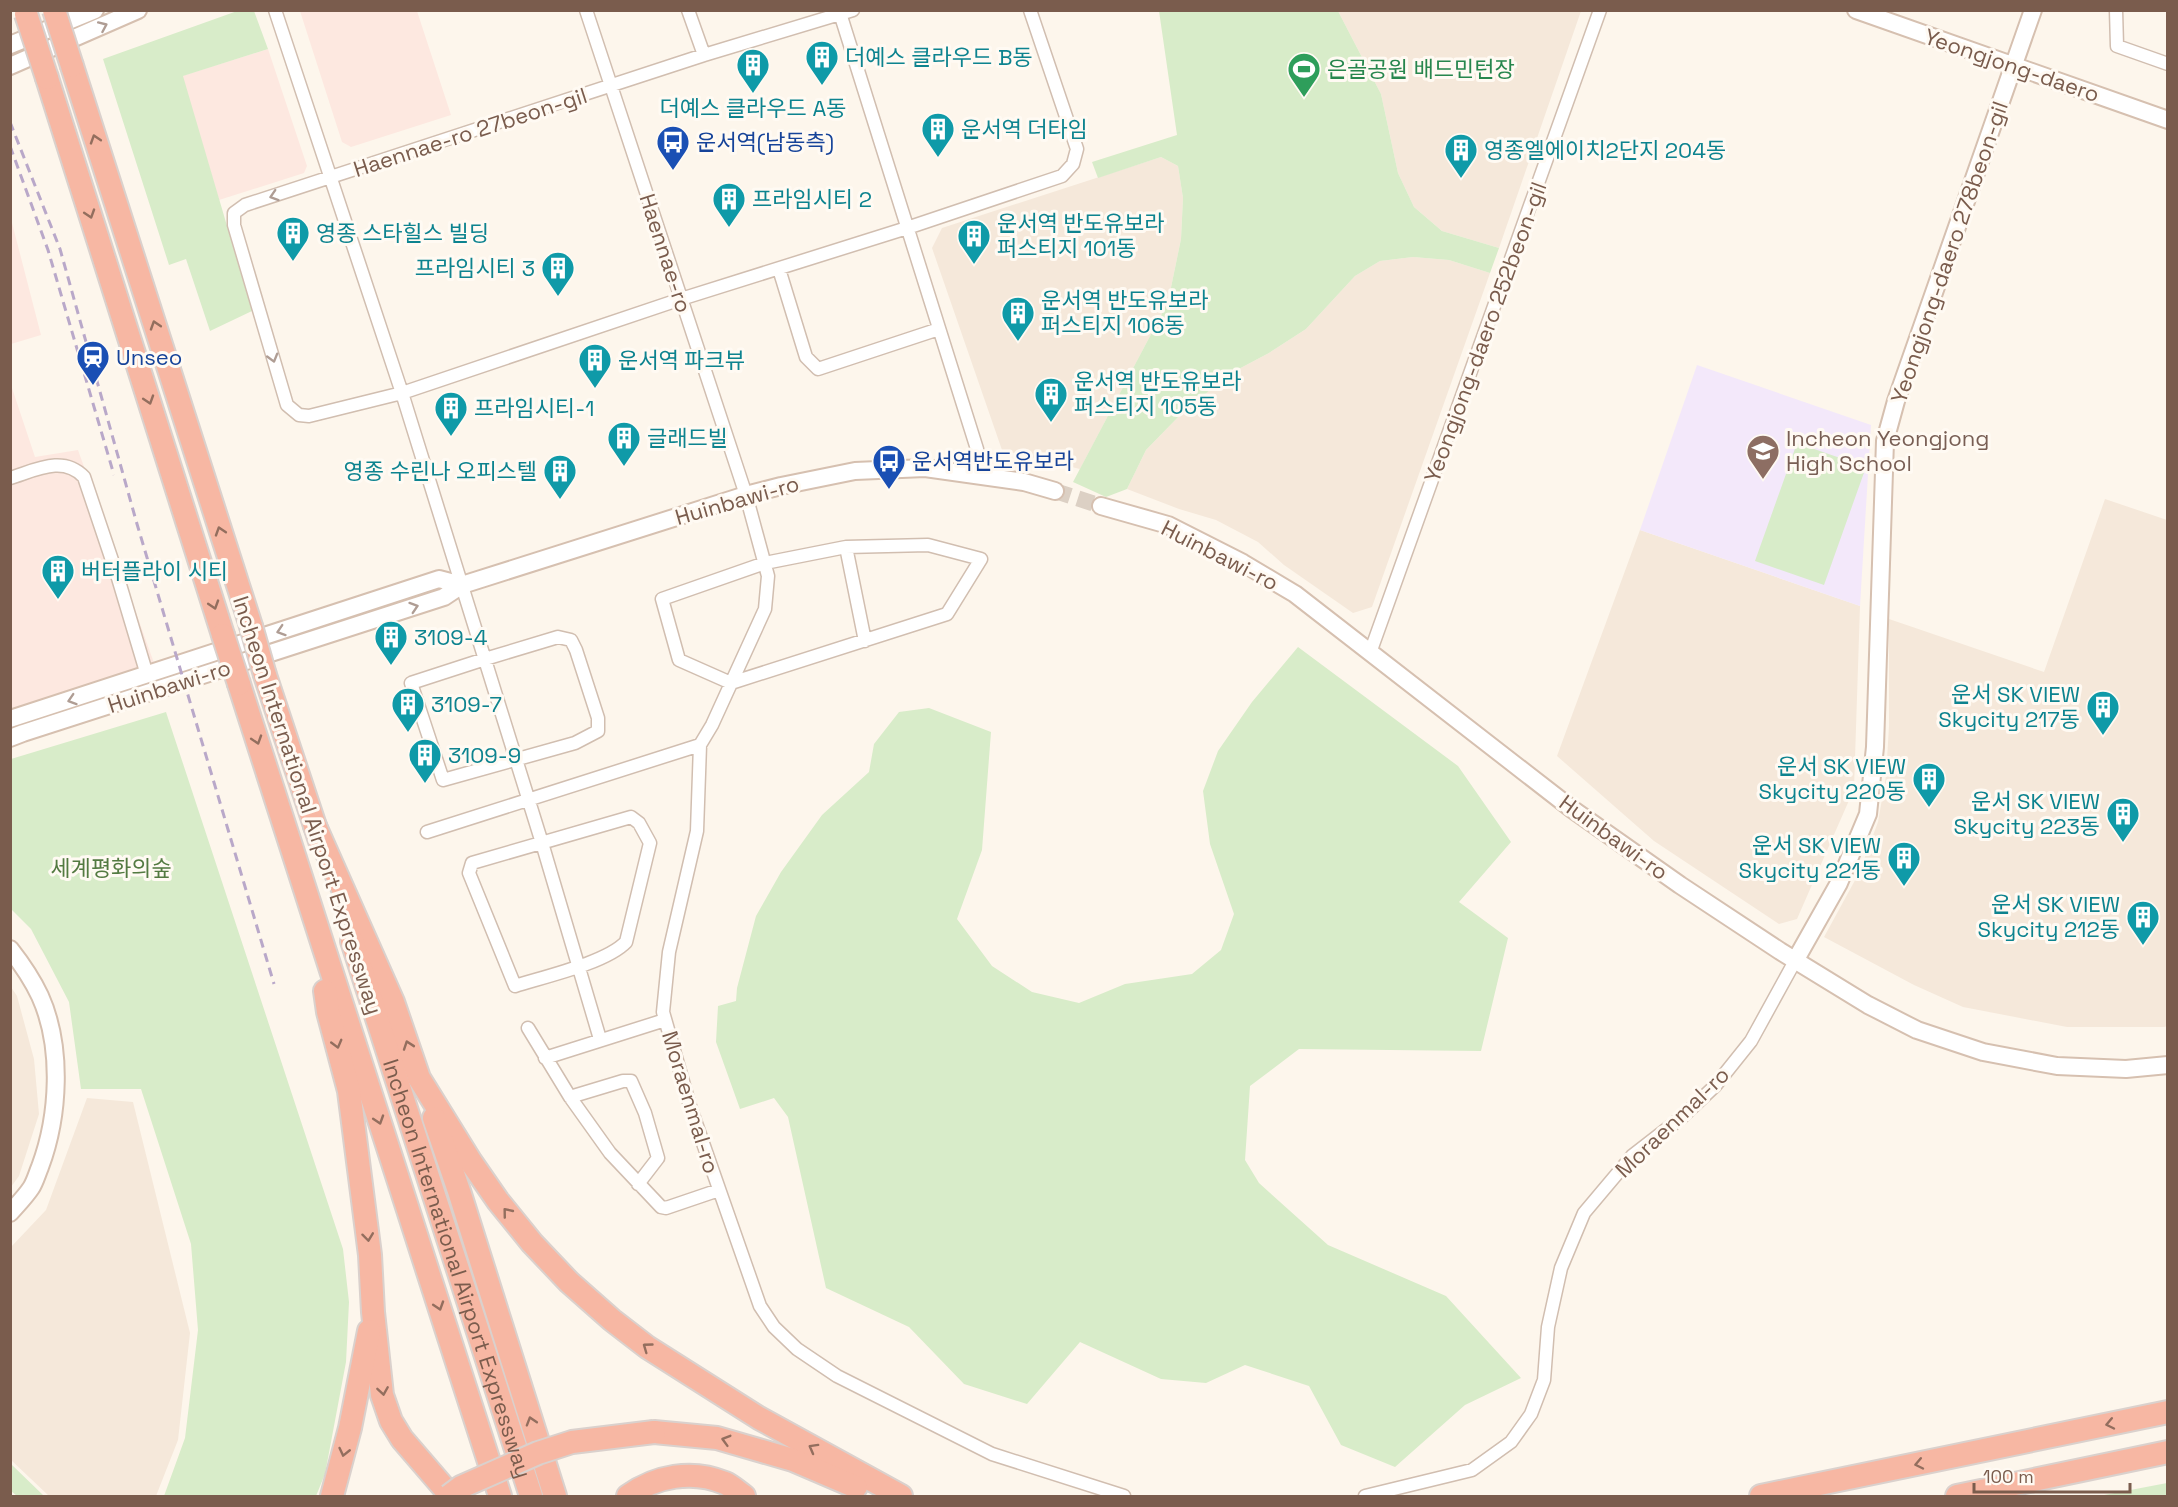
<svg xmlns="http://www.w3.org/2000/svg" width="2178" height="1507" font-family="'Space Grotesk','Noto Sans KR',sans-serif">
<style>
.residential{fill:#f5e8da}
.commercial{fill:#fde8e0}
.education{fill:#f3e8fa}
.green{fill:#d8ecc9}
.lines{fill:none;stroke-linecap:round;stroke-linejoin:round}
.secondary-tunnel{stroke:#dcd0c4;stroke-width:16;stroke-dasharray:16 8;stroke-linecap:butt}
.street-casing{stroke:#d1beb0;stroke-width:15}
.secondary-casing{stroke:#d6c0b0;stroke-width:20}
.highway-casing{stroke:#dad1cd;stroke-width:26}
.street{stroke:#fff;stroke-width:12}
.secondary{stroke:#fff;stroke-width:16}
.highway{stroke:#f7b7a3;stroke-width:22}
.rail{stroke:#b9a8c9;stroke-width:3;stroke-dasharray:9 6;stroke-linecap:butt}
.highway-bridge-casing{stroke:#dad1cd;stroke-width:26;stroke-linecap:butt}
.highway-bridge{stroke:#f7b7a3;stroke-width:22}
.oneway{stroke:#af9d94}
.oneway2{stroke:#936e5e}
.labels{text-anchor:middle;stroke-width:6;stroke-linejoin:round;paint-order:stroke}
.culture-label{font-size:22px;fill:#0d838f;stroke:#fffaf3;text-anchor:start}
.street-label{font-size:22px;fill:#7a5c4d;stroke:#fffaf3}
.leisure-label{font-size:22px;fill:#27864d;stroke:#fffaf3;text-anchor:start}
.transit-label{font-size:22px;fill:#164399;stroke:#fffaf3;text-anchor:start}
.education-label{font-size:22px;fill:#785e54;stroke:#fffaf3;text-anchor:start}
.park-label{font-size:22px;fill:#537a41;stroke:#fffaf3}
</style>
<rect width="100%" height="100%" fill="#fdf6ec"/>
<!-- residential -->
<path class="residential" d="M 1338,11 L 1581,11 L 1499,248 L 1442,231 L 1414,207 L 1398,173 L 1381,94 Z
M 1161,157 L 1178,166 L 1183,198 L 1181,239 L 1168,302 L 1080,469 L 1002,450 L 932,248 L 942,228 Z
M 1413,257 L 1449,260 L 1490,273 L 1372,607 L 1353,613 L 1284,565 L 1258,542 L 1216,520 L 1179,509 L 1127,489 L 1146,450 L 1185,410 L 1233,372 L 1269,353 L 1306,329 L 1355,276 L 1380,261 Z
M 2105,499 L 2167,520 L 2168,1026 L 2164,1027 L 2067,1027 L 1963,1007 L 1914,985 L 1824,937 L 1859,873 L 1878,822 L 1886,776 L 1889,726 L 1889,619 L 2044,672 Z
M 1640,530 L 1860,606 L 1854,789 L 1797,919 L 1779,924 L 1654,841 L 1557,756 Z
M 11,987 L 17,996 L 34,1059 L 39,1114 L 19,1176 L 11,1187 Z
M 87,1098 L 133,1102 L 190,1333 L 178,1440 L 156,1496 L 49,1496 L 11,1460 L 11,1247 L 46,1210 Z"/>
<!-- commercial -->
<path class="commercial" d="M 300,11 L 417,11 L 451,115 L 351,147 L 342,142 Z
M 268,49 L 307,166 L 304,173 L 219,200 L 182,76 Z
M 11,219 L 41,335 L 11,344 L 10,344 Z
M 10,382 L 35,457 L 78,450 L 159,677 L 10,724 Z"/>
<!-- education -->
<path class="education" d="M 1697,365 L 1871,425 L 1860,606 L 1640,530 Z"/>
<!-- green -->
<path class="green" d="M 240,10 L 254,11 L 268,49 L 183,76 L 252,311 L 210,331 L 186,259 L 169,265 L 103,59 Z
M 1159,11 L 1338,11 L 1381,94 L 1398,173 L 1414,207 L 1442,231 L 1499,248 L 1490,273 L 1449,260 L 1413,257 L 1380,261 L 1355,276 L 1306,329 L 1269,353 L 1233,372 L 1185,410 L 1146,450 L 1127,489 L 1106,497 L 1073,482 L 1168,302 L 1181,239 L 1183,198 L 1178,166 L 1161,157 L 1098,178 L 1092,162 L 1177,135 Z
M 1797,443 L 1866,467 L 1824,585 L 1755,561 Z
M 1298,647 L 1458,766 L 1511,842 L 1459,902 L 1508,938 L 1481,1051 L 1299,1049 L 1250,1086 L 1245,1160 L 1259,1183 L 1328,1245 L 1446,1296 L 1521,1378 L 1465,1405 L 1395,1467 L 1341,1445 L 1309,1386 L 1245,1365 L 1206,1383 L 1161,1379 L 1080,1342 L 1027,1404 L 964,1384 L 909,1327 L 826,1288 L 788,1117 L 774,1098 L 740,1109 L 716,1042 L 718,1006 L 736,1001 L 737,988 L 756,916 L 781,872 L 822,815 L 869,772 L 874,744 L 899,712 L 929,708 L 991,732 L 982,850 L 957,919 L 992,966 L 1032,992 L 1079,1003 L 1125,984 L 1192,974 L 1221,950 L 1234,914 L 1210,844 L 1203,791 L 1218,751 L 1252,702 Z
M 166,712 L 343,1249 L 349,1302 L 346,1362 L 325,1474 L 316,1496 L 164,1496 L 185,1438 L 198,1330 L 191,1244 L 141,1089 L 81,1089 L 69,1002 L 31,929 L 11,909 L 11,759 Z
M 10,1464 L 11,1464 L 44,1496 L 17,1496 L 11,1491 Z
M 2167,1483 L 2167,1496 L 2099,1496 Z"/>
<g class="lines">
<!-- secondary-tunnel -->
<path class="secondary-tunnel" d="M 1055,491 L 1101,506"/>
<defs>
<path id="street" d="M 275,10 L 402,393 L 542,843 L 600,1039
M 586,10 L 746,495 L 768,576 L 765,609 L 712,725 L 700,745 L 697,831 L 669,952 L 663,1012 L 690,1106 L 760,1306 L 774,1327 L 797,1349 L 837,1376 L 992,1454 L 1124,1496
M 688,10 L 704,55
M 839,10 L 977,449 L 970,474
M 853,10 L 704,55 L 245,205 L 234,213 L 234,225 L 287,405 L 299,415 L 309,416 L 402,393 L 681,299 L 907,228 L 1062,176 L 1073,164 L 1077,149 L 1030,10
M 2116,10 L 2117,46 L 2168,64
M 779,269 L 806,357 L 818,369 L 939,329
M 10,478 C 36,470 63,455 84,477 L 118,578 L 147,675
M 928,545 L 981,559 L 947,614 L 731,683 L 679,660 L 662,599 L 765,563 L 846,547 Z
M 846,547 L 865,641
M 558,637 L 571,640 L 576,650 L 598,718 L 598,731 L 575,743 L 443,780 L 411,683 L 485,659 Z
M 1370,653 L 1600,10
M 631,817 L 639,823 L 650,843 L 626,942 C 606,963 543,977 515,986 L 469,873 L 472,863 Z
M 427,832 L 700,745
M 528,1028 L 570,1097 L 610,1153 L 661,1207 L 666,1208 L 719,1190
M 545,1058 L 665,1020
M 570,1097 L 623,1081 L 631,1081 L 645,1113 L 658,1158 L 638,1184
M 1365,1496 L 1472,1470 L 1511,1442 L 1531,1414 L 1544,1380 L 1548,1327 L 1561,1268 L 1584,1213 L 1632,1156 L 1681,1118 L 1715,1086 L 1751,1041 L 1795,961"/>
<path id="secondary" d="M 1856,10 L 2168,120
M 10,45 L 95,10
M 10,66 L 138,10
M 1101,506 L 1168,525 L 1243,563 L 1295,594 L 1572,809 L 1680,885 L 1780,951 L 1868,1005 L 1917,1030 L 1983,1052 L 2057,1066 L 2126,1069 L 2168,1065
M 10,719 L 439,579 L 462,585
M 10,738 L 23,733 L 444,597 L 462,585 L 746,495 L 781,486 L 855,471 L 925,468 L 1024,482 L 1055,491
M 10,949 C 21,963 32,979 40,996 C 63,1047 59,1116 40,1167 C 37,1174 35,1182 31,1188 C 25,1197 17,1205 10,1213
M 1795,961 L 1839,883 L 1868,814 L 1875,747 L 1885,441 L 1896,401 L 2033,10"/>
<g id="highway">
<path d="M 72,66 L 251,626"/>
<path d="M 47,78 L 223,635"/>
<path d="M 265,675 L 320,841"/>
<path d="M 239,684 L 500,1496"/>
<path d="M 315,826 L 393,1002 L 419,1078 L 471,1162 L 498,1201 L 532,1243 L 569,1282 L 612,1320 L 647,1347 L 759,1418 L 901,1496"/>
<path id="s1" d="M 352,941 L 531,1496"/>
<path d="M 325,991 L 328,1012 L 349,1091 L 370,1255 L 373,1312 L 382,1395 L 391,1421 L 402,1439 L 451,1496"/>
<path d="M 434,1118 L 459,1191 L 555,1496"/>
<path d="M 654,1432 L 717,1438 L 793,1460 L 856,1487"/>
<path d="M 332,1496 L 350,1428 L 369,1331"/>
<path d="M 628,1496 C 656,1476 692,1469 725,1483 C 732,1486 738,1492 744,1496"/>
<path d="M 1761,1496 L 2168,1412"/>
<path d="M 1957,1496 L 2168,1452"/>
</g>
</defs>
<!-- street casing -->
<use href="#street" class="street-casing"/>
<!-- secondary casing -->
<use href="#secondary" class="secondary-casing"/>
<!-- highway casing -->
<use href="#highway" class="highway-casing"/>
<!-- street -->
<use href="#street" class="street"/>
<!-- secondary -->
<use href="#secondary" class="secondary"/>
<!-- highway -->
<use href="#highway" class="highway"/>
<!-- rail -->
<path class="rail" d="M 10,122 L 60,249 L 137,524 L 274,984
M 10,146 L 48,250 L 114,475"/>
<defs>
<path id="highway-bridge" d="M 54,10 L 72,66
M 26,14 L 47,78
M 251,626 L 265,675
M 223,635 L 239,684
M 449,1496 L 461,1487 L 538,1453 L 572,1442 L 654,1432"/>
</defs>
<!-- highway-bridge casing -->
<use href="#highway-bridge" class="highway-bridge-casing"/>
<!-- highway-bridge -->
<use href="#highway-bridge" class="highway-bridge"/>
</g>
<!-- one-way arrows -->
<defs><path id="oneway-chevron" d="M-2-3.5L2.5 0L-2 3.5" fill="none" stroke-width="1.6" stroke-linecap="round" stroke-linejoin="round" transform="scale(1.5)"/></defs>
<g class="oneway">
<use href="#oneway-chevron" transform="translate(103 26) rotate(-24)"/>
<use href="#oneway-chevron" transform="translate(274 196) rotate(162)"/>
<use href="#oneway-chevron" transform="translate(273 358) rotate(74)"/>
<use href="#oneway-chevron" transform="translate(414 607) rotate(-18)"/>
<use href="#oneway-chevron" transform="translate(281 631) rotate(162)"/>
<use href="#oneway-chevron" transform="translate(72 700) rotate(162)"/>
</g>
<g class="oneway2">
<use href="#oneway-chevron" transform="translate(95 139) rotate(-108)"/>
<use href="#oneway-chevron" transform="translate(90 214) rotate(72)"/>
<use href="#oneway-chevron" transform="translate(155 325) rotate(-108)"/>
<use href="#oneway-chevron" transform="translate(149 400) rotate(72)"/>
<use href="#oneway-chevron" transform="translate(220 531) rotate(-108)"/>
<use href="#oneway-chevron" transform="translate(214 605) rotate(72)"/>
<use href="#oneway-chevron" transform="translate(257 740) rotate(72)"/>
<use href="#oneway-chevron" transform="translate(337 1044) rotate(75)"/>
<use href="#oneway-chevron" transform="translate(408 1045) rotate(-109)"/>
<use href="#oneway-chevron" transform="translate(379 1120) rotate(72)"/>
<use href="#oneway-chevron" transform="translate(507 1212) rotate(-129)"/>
<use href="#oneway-chevron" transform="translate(368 1237) rotate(83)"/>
<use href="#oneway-chevron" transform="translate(439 1306) rotate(72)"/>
<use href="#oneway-chevron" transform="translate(647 1347) rotate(-144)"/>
<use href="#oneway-chevron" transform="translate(383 1391) rotate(81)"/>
<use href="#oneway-chevron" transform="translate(531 1421) rotate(-107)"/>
<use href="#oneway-chevron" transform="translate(2110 1424) rotate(168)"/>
<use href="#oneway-chevron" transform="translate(726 1440) rotate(-164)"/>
<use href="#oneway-chevron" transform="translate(813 1448) rotate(-151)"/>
<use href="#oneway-chevron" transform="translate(344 1452) rotate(103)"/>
<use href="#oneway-chevron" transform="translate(1919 1464) rotate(168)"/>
</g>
<!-- icons -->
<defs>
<symbol id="building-pin" viewBox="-11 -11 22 30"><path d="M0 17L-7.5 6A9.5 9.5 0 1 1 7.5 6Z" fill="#0f9aa8" stroke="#fffaf3"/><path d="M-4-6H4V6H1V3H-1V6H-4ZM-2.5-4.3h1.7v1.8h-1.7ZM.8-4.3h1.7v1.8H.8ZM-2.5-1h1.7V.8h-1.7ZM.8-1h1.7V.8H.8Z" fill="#fff"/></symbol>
<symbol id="stadium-pin" viewBox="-11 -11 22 30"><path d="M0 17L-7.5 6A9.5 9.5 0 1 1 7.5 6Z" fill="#2e9e5b" stroke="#fffaf3"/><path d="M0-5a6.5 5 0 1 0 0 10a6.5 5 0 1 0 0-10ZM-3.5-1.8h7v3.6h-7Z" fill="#fff"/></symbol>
<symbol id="bus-pin" viewBox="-11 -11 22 30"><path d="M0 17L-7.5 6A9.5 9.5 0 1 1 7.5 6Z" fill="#1a4fb4" stroke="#fffaf3"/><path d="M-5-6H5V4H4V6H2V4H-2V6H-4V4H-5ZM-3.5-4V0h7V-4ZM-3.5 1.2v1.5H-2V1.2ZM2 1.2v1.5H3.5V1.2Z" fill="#fff"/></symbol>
<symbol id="station-pin" viewBox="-11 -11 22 30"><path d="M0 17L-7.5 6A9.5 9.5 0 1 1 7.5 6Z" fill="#1a4fb4" stroke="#fffaf3"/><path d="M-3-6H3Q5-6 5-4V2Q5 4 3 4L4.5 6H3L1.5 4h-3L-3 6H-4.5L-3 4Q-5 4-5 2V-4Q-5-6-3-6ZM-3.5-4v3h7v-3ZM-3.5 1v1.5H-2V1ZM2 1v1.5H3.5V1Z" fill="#fff"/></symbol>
<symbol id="school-pin" viewBox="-11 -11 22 30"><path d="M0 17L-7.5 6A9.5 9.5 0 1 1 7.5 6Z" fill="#8d6e63" stroke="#fffaf3"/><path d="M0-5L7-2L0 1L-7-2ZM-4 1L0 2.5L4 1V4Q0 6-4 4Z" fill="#fff"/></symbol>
</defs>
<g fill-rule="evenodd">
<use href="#building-pin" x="803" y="38" width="38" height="52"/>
<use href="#building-pin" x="734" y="46" width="38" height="52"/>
<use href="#stadium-pin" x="1285" y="50" width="38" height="52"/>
<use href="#building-pin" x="919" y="110" width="38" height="52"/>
<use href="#bus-pin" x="654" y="123" width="38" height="52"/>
<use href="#building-pin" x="1442" y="131" width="38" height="52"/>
<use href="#building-pin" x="710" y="180" width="38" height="52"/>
<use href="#building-pin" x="274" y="214" width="38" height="52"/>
<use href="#building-pin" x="955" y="217" width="38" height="52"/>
<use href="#building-pin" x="539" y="249" width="38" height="52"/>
<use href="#building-pin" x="999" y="294" width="38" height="52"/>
<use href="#station-pin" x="74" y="338" width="38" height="52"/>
<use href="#building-pin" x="576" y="341" width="38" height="52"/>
<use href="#building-pin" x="1032" y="375" width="38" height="52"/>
<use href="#building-pin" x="432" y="389" width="38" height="52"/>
<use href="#building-pin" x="605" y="419" width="38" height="52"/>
<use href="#school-pin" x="1744" y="432" width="38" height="52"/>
<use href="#bus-pin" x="870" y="442" width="38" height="52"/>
<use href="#building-pin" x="541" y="452" width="38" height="52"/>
<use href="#building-pin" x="39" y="552" width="38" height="52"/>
<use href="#building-pin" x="372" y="618" width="38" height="52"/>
<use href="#building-pin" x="389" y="685" width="38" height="52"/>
<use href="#building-pin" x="2084" y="688" width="38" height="52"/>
<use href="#building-pin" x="406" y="736" width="38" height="52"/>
<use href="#building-pin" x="1910" y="760" width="38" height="52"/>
<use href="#building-pin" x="2104" y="795" width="38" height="52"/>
<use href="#building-pin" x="1885" y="839" width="38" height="52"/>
<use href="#building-pin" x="2124" y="898" width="38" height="52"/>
</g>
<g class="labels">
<!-- culture labels -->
<g class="culture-label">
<text x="845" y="65">더예스 클라우드 B동</text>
<text x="753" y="116" text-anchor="middle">더예스 클라우드 A동</text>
<text x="961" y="137">운서역 더타임</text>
<text x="1484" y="158">영종엘에이치2단지 204동</text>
<text x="752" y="207">프라임시티 2</text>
<text x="997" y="231">운서역 반도유보라<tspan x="997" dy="25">퍼스티지 101동</tspan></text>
<text x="316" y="241">영종 스타힐스 빌딩</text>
<text x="535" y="276" text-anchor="end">프라임시티 3</text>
<text x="1041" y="308">운서역 반도유보라<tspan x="1041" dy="25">퍼스티지 106동</tspan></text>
<text x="618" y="368">운서역 파크뷰</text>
<text x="1074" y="389">운서역 반도유보라<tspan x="1074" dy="25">퍼스티지 105동</tspan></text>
<text x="474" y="416">프라임시티-1</text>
<text x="647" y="446">글래드빌</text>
<text x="537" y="479" text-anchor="end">영종 수린나 오피스텔</text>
<text x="81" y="579">버터플라이 시티</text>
<text x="414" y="645">3109-4</text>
<text x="2080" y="702" text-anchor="end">운서 SK VIEW<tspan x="2080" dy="25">Skycity 217동</tspan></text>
<text x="431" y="712">3109-7</text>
<text x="448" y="763">3109-9</text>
<text x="1906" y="774" text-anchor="end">운서 SK VIEW<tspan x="1906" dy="25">Skycity 220동</tspan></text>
<text x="2100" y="809" text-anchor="end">운서 SK VIEW<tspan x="2100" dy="25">Skycity 223동</tspan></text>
<text x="1881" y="853" text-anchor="end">운서 SK VIEW<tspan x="1881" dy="25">Skycity 221동</tspan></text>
<text x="2120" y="912" text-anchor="end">운서 SK VIEW<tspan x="2120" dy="25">Skycity 212동</tspan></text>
</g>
<!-- street labels -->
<g class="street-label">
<text transform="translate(2012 65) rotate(19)" y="8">Yeongjong-daero</text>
<text transform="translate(470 132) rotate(-18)" y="8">Haennae-ro 27beon-gil</text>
<text transform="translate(1949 252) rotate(-71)" y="8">Yeongjong-daero 278beon-gil</text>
<text transform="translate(666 253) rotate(72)" y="8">Haennae-ro</text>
<text transform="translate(1485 332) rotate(-70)" y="8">Yeongjong-daero 252beon-gil</text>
<text transform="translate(737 500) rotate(-16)" y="8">Huinbawi-ro</text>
<text transform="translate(1220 555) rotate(27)" y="8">Huinbawi-ro</text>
<text transform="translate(169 686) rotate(-18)" y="8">Huinbawi-ro</text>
<text transform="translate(308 805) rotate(72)" y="8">Incheon International Airport Expressway</text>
<text transform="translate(1614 837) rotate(36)" y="8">Huinbawi-ro</text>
<text transform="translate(691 1102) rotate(73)" y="8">Moraenmal-ro</text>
<text transform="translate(1672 1122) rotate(-44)" y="8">Moraenmal-ro</text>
<text dy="8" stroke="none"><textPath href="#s1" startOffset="344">Incheon International Airport Expressway</textPath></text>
</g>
<!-- leisure labels -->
<g class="leisure-label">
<text x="1327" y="77">은골공원 배드민턴장</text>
</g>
<!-- transit labels -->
<g class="transit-label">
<text x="696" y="150">운서역(남동측)</text>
<text x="116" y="365">Unseo</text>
<text x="912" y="469">운서역반도유보라</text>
</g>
<!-- education labels -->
<g class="education-label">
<text x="1786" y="446">Incheon Yeongjong<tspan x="1786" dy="25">High School</tspan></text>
</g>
<!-- park labels -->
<g class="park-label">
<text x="111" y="876">세계평화의숲</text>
</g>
</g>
<!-- border -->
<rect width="2178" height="1507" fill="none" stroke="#7a5c4d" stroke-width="24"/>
<!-- scale -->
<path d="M1974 1483v9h156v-9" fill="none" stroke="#7a5c4d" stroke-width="3"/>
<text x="1983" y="1483" font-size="18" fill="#7a5c4d" stroke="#fffaf3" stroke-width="4.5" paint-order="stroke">100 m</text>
</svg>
